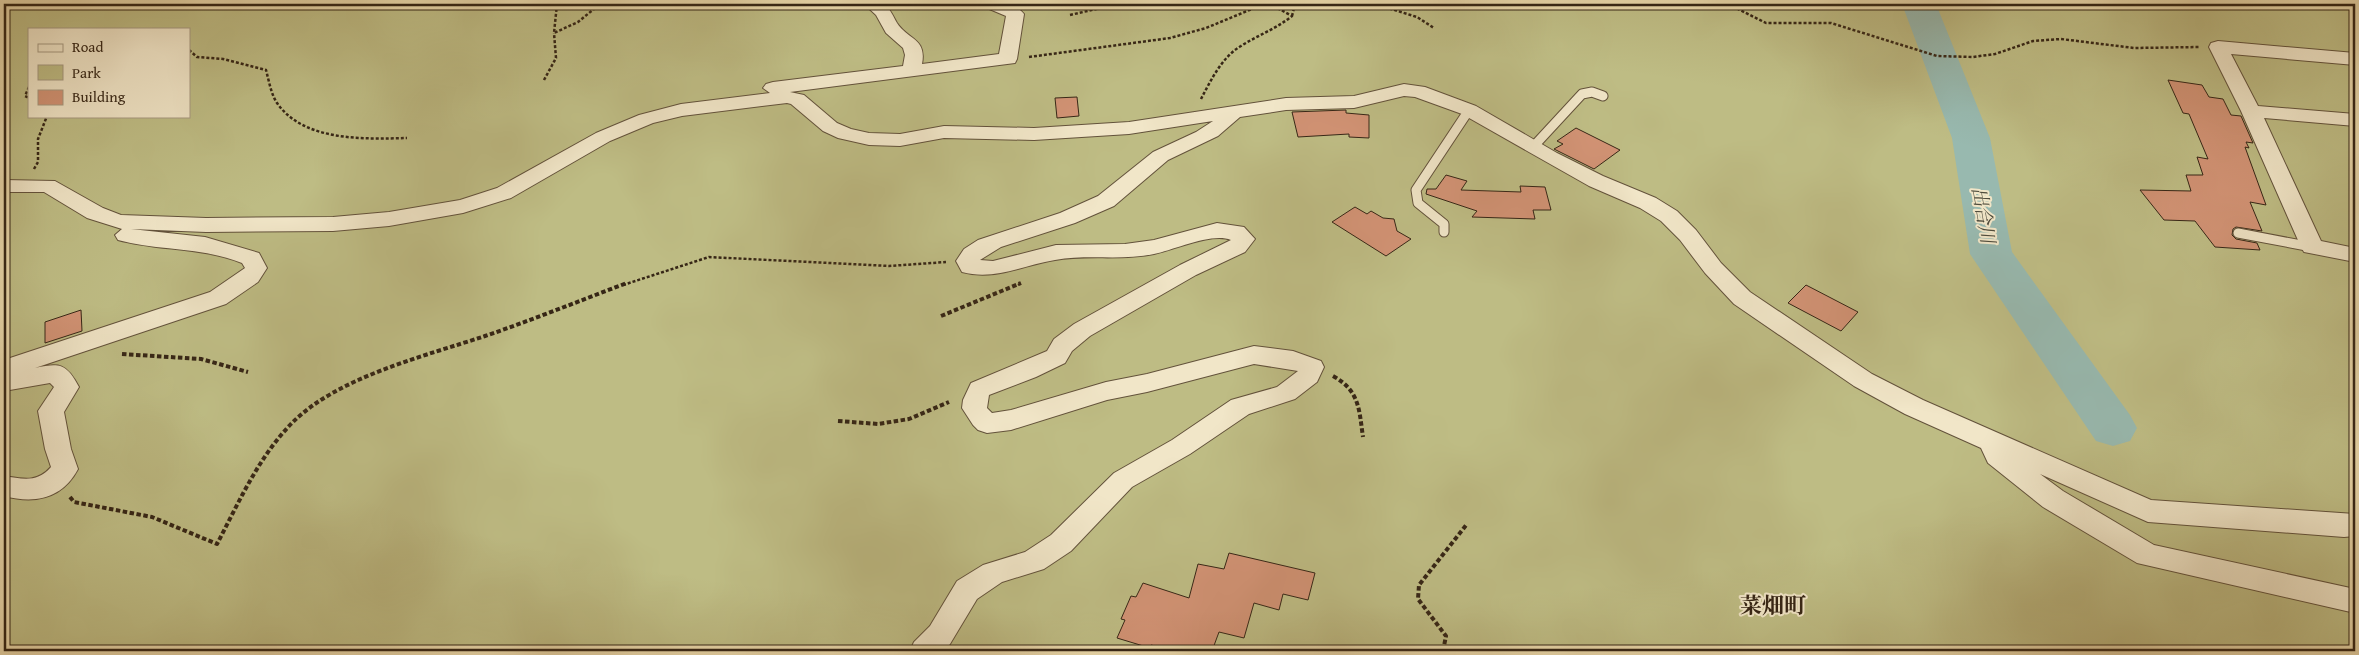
<svg xmlns="http://www.w3.org/2000/svg" width="2359" height="655" font-family="'Gentium Book Plus','Noto Serif JP',serif">
<style>
.green{fill:#bebc84;stroke:#7a714d;fill-rule:evenodd}
.lines{fill:none;stroke-linecap:round;stroke-linejoin:round}
.river{fill:#98b9af;fill-rule:evenodd}
.building{fill:#d29375;stroke:#362616}
.lane-casing{stroke:#63523b;stroke-width:11}
.street-casing{stroke:#63523b;stroke-width:2}
.path-far1{stroke:#362616;stroke-width:2.5;stroke-dasharray:3 2;stroke-linecap:butt}
.path{stroke:#362616;stroke-width:4;stroke-dasharray:4.5 2.5;stroke-linecap:butt}
.lane{stroke:#f1e6c8;stroke-width:9}
.street{fill:#f1e6c8;fill-rule:evenodd}
.labels{text-anchor:middle;stroke-width:4;stroke-linejoin:round;paint-order:stroke}
.water-label{font-size:19px;font-style:italic;fill:#4e4b3c;stroke:#f1e6c8}
.near-neighbourhood-label{font-size:22px;font-weight:bold;fill:#362616;stroke:#f1e6c8}
</style>
<rect width="100%" height="100%" fill="#e9d8ab"/>
<filter id="stains"><feTurbulence type="fractalNoise" baseFrequency=".004" numOctaves="4"/><feColorMatrix values="0 0 0 0 .2 0 0 0 0 .09 0 0 0 0 .02 0 0 0 .5 -.17"/></filter>
<radialGradient id="worn" r=".72"><stop offset=".6" stop-color="#630" stop-opacity="0"/><stop offset="1" stop-color="#630" stop-opacity=".3"/></radialGradient>
<!-- green -->
<path class="green" d="M 4,4 L 2355,4 L 2355,651 L 4,651 ZM 29,29 L 189,29 L 189,116 L 29,116 Z"/>
<g class="lines">
<!-- river -->
<path class="river" d="M 1902,4 L 1936,4 L 1990,138 L 2012,252 L 2130,415 L 2137,428 L 2130,441 L 2113,446 L 2096,441 L 1970,254 L 1952,138 Z"/>
</g>
<!-- building -->
<path class="building" d="M 2168,80 L 2202,85 L 2209,97 L 2223,99 L 2231,115 L 2241,116 L 2253,143 L 2246,142 L 2249,148 L 2245,147 L 2266,205 L 2250,202 L 2262,231 L 2236,227 L 2233,229 L 2232,235 L 2236,239 L 2257,243 L 2260,250 L 2215,247 L 2195,221 L 2164,220 L 2140,190 L 2191,191 L 2186,175 L 2203,175 L 2197,157 L 2208,159 L 2189,114 L 2183,113 Z
M 1077,97 L 1079,116 L 1057,118 L 1055,98 Z
M 1346,110 L 1346,113 L 1369,115 L 1369,138 L 1349,137 L 1349,134 L 1298,137 L 1292,112 Z
M 1576,128 L 1620,150 L 1594,169 L 1554,149 L 1563,144 L 1557,141 Z
M 1446,175 L 1467,181 L 1461,190 L 1521,192 L 1520,186 L 1545,187 L 1551,210 L 1533,210 L 1535,219 L 1472,217 L 1477,211 L 1426,194 L 1427,189 L 1436,189 Z
M 1355,207 L 1367,214 L 1371,211 L 1383,218 L 1394,219 L 1397,231 L 1411,239 L 1386,256 L 1332,222 Z
M 1806,285 L 1858,312 L 1841,331 L 1788,303 Z
M 81,310 L 82,331 L 45,343 L 45,322 Z
M 1229,553 L 1315,573 L 1308,600 L 1283,594 L 1279,610 L 1254,603 L 1244,638 L 1219,632 L 1212,651 L 1177,651 L 1151,645 L 1150,648 L 1117,638 L 1125,620 L 1121,619 L 1131,596 L 1136,597 L 1143,583 L 1189,598 L 1198,564 L 1224,569 Z"/>
<g class="lines">
<defs>
<path id="lane" d="M 1533,147 L 1582,94 L 1592,92 L 1603,96
M 1444,232 L 1444,224 L 1418,203 L 1416,190 L 1469,110
M 2238,233 L 2312,247"/>
<path id="street" d="M 864,4 L 884,4 C 891,10 893,16 897,23 C 908,40 927,38 922,64 L 999,54 L 1006,16 L 987,8 L 984,4 C 998,4 1015,2 1024,14 L 1017,59 L 1015,63 L 790,92 L 804,95 L 837,123 L 851,129 L 869,133 L 900,134 L 944,126 L 1034,128 L 1129,122 L 1286,98 L 1354,96 L 1404,84 L 1425,87 L 1476,106 L 1557,153 L 1603,176 L 1656,198 L 1677,211 L 1696,230 L 1721,263 L 1750,292 L 1872,374 L 1923,400 L 2151,500 L 2355,514 L 2355,536 L 2344,537 L 2148,522 L 2040,474 L 2063,491 L 2154,545 L 2355,589 L 2355,613 L 2137,563 L 2043,507 L 1988,463 L 1981,448 L 1905,414 L 1854,386 L 1734,304 L 1705,273 L 1680,240 L 1661,221 L 1640,208 L 1589,186 L 1462,114 L 1415,97 L 1404,96 L 1354,108 L 1286,110 L 1240,117 L 1218,136 L 1168,160 L 1114,206 L 1075,223 L 1001,247 L 980,260 L 993,261 L 1056,245 L 1125,244 L 1154,240 L 1217,223 L 1244,227 L 1255,239 L 1245,252 L 1196,275 L 1090,336 L 1072,351 L 1065,363 L 1036,377 L 989,395 L 987,408 L 992,413 L 1011,410 L 1106,382 L 1147,374 L 1254,346 L 1293,351 L 1321,361 L 1324,367 L 1317,382 L 1295,399 L 1249,414 L 1190,454 L 1132,487 L 1071,551 L 1044,569 L 1002,582 L 977,599 L 950,644 L 944,651 L 910,651 L 914,642 L 930,626 L 957,581 L 983,565 L 1025,552 L 1051,535 L 1114,473 L 1172,440 L 1231,400 L 1277,387 L 1298,371 L 1254,364 L 1147,392 L 1107,400 L 1011,430 L 987,433 L 978,430 L 973,425 L 962,408 L 963,400 L 971,383 L 1047,351 L 1054,339 L 1074,324 L 1180,265 L 1231,240 C 1212,232 1174,250 1154,254 C 1121,261 1088,254 1055,260 C 1023,265 995,281 962,272 L 956,261 L 964,249 L 978,240 L 1060,213 L 1098,196 L 1153,152 L 1196,132 L 1213,121 L 1129,134 L 1034,140 L 944,138 L 900,146 L 869,145 L 838,138 L 823,131 L 791,104 L 787,103 L 682,116 L 653,123 L 610,141 L 511,198 L 463,213 L 389,226 L 333,231 L 206,232 L 131,229 L 205,237 L 259,253 L 267,268 L 258,282 L 226,304 L 35,368 C 60,363 66,363 79,387 L 64,412 L 71,449 L 78,469 C 62,499 35,504 4,496 L 4,476 C 23,479 37,483 51,467 L 45,449 L 38,411 L 54,387 L 50,383 L 4,391 L 4,360 L 210,292 L 245,268 L 242,263 C 202,247 159,251 118,240 L 115,235 L 122,229 L 87,218 L 44,192 L 4,192 L 4,180 L 55,181 L 103,208 L 121,215 L 206,218 L 333,217 L 389,212 L 460,200 L 497,188 L 596,133 L 639,115 L 681,104 L 770,93 L 763,88 L 766,84 L 773,82 L 903,66 L 905,55 L 903,48 L 886,33 L 876,15 Z
M 2218,41 L 2355,53 L 2355,65 L 2231,54 L 2258,106 L 2355,114 L 2355,126 L 2264,118 L 2321,241 L 2355,248 L 2355,262 L 2304,252 L 2301,247 L 2241,111 L 2209,47 L 2211,43 Z"/>
</defs>
<!-- lane casing -->
<use href="#lane" class="lane-casing"/>
<!-- street casing -->
<use href="#street" class="street-casing"/>
<!-- path-far1 -->
<path class="path-far1" d="M 557,4 L 554,33 L 578,22 L 600,4
M 1375,4 L 1417,17 L 1434,28
M 1728,4 L 1766,23 L 1831,23 L 1937,56 L 1973,57 L 1995,54 L 2033,41 L 2061,39 L 2134,48 L 2200,47
M 1070,15 L 1118,4
M 1292,16 L 1295,4
M 189,50 L 197,57 L 223,59 L 266,70 C 269,81 271,94 277,103 C 304,142 365,139 407,138
M 1029,57 L 1170,38 L 1206,28 L 1264,4
M 544,80 L 556,58 L 554,33
M 29,87 L 25,96 L 29,98
M 1201,99 C 1211,80 1222,57 1241,46 C 1258,35 1276,29 1292,16 L 1270,4
M 34,169 L 38,162 L 38,139 L 47,116
M 623,285 L 709,257 L 889,266 L 946,262
M 1018,285 L 1022,283"/>
<!-- path -->
<path class="path" d="M 941,316 L 1021,283
M 122,354 L 201,359 L 248,372
M 1333,376 C 1360,391 1359,410 1363,437
M 838,421 L 878,424 L 909,419 L 949,402
M 70,497 L 74,502 L 152,517 L 217,544 C 239,502 259,456 293,422 C 338,377 425,356 485,336 C 532,320 579,301 627,283
M 1443,651 L 1446,636 L 1418,599 L 1419,585 L 1467,524"/>
<!-- lane -->
<use href="#lane" class="lane"/>
<!-- street -->
<use href="#street" class="street"/>
</g>
<g class="labels">
<!-- water labels -->
<g class="water-label">
<text transform="translate(1984 215) rotate(80)" y="7">出合川</text>
</g>
<!-- near-neighbourhood labels -->
<g class="near-neighbourhood-label">
<text x="1773" y="613">菜畑町</text>
</g>
</g>
<!-- margin -->
<rect width="2359" height="655" fill="none" stroke="#e9d8ab" stroke-width="20"/>
<rect x="5" y="5" width="2349" height="645" fill="none" stroke="#362616" stroke-width="2.5"/>
<rect x="10" y="10" width="2339" height="635" fill="none" stroke="#362616"/>
<!-- legend -->
<rect x="28" y="28" width="162" height="90" fill="#f1e6c8" stroke="#a69981"/>
<rect x="38" y="44" width="25" height="8" fill="#f1e6c8" stroke="#a69981"/>
<text x="72" y="52" font-size="15" fill="#362616">Road</text>
<rect x="38" y="65" width="25" height="15" fill="#bebc84" stroke="#a69981"/>
<text x="72" y="78" font-size="15" fill="#362616">Park</text>
<rect x="38" y="90" width="25" height="15" fill="#d29375" stroke="#a69981"/>
<text x="72" y="102" font-size="15" fill="#362616">Building</text>
<rect width="100%" height="100%" filter="url(#stains)"/>
<rect width="100%" height="100%" fill="url(#worn)"/>
</svg>
